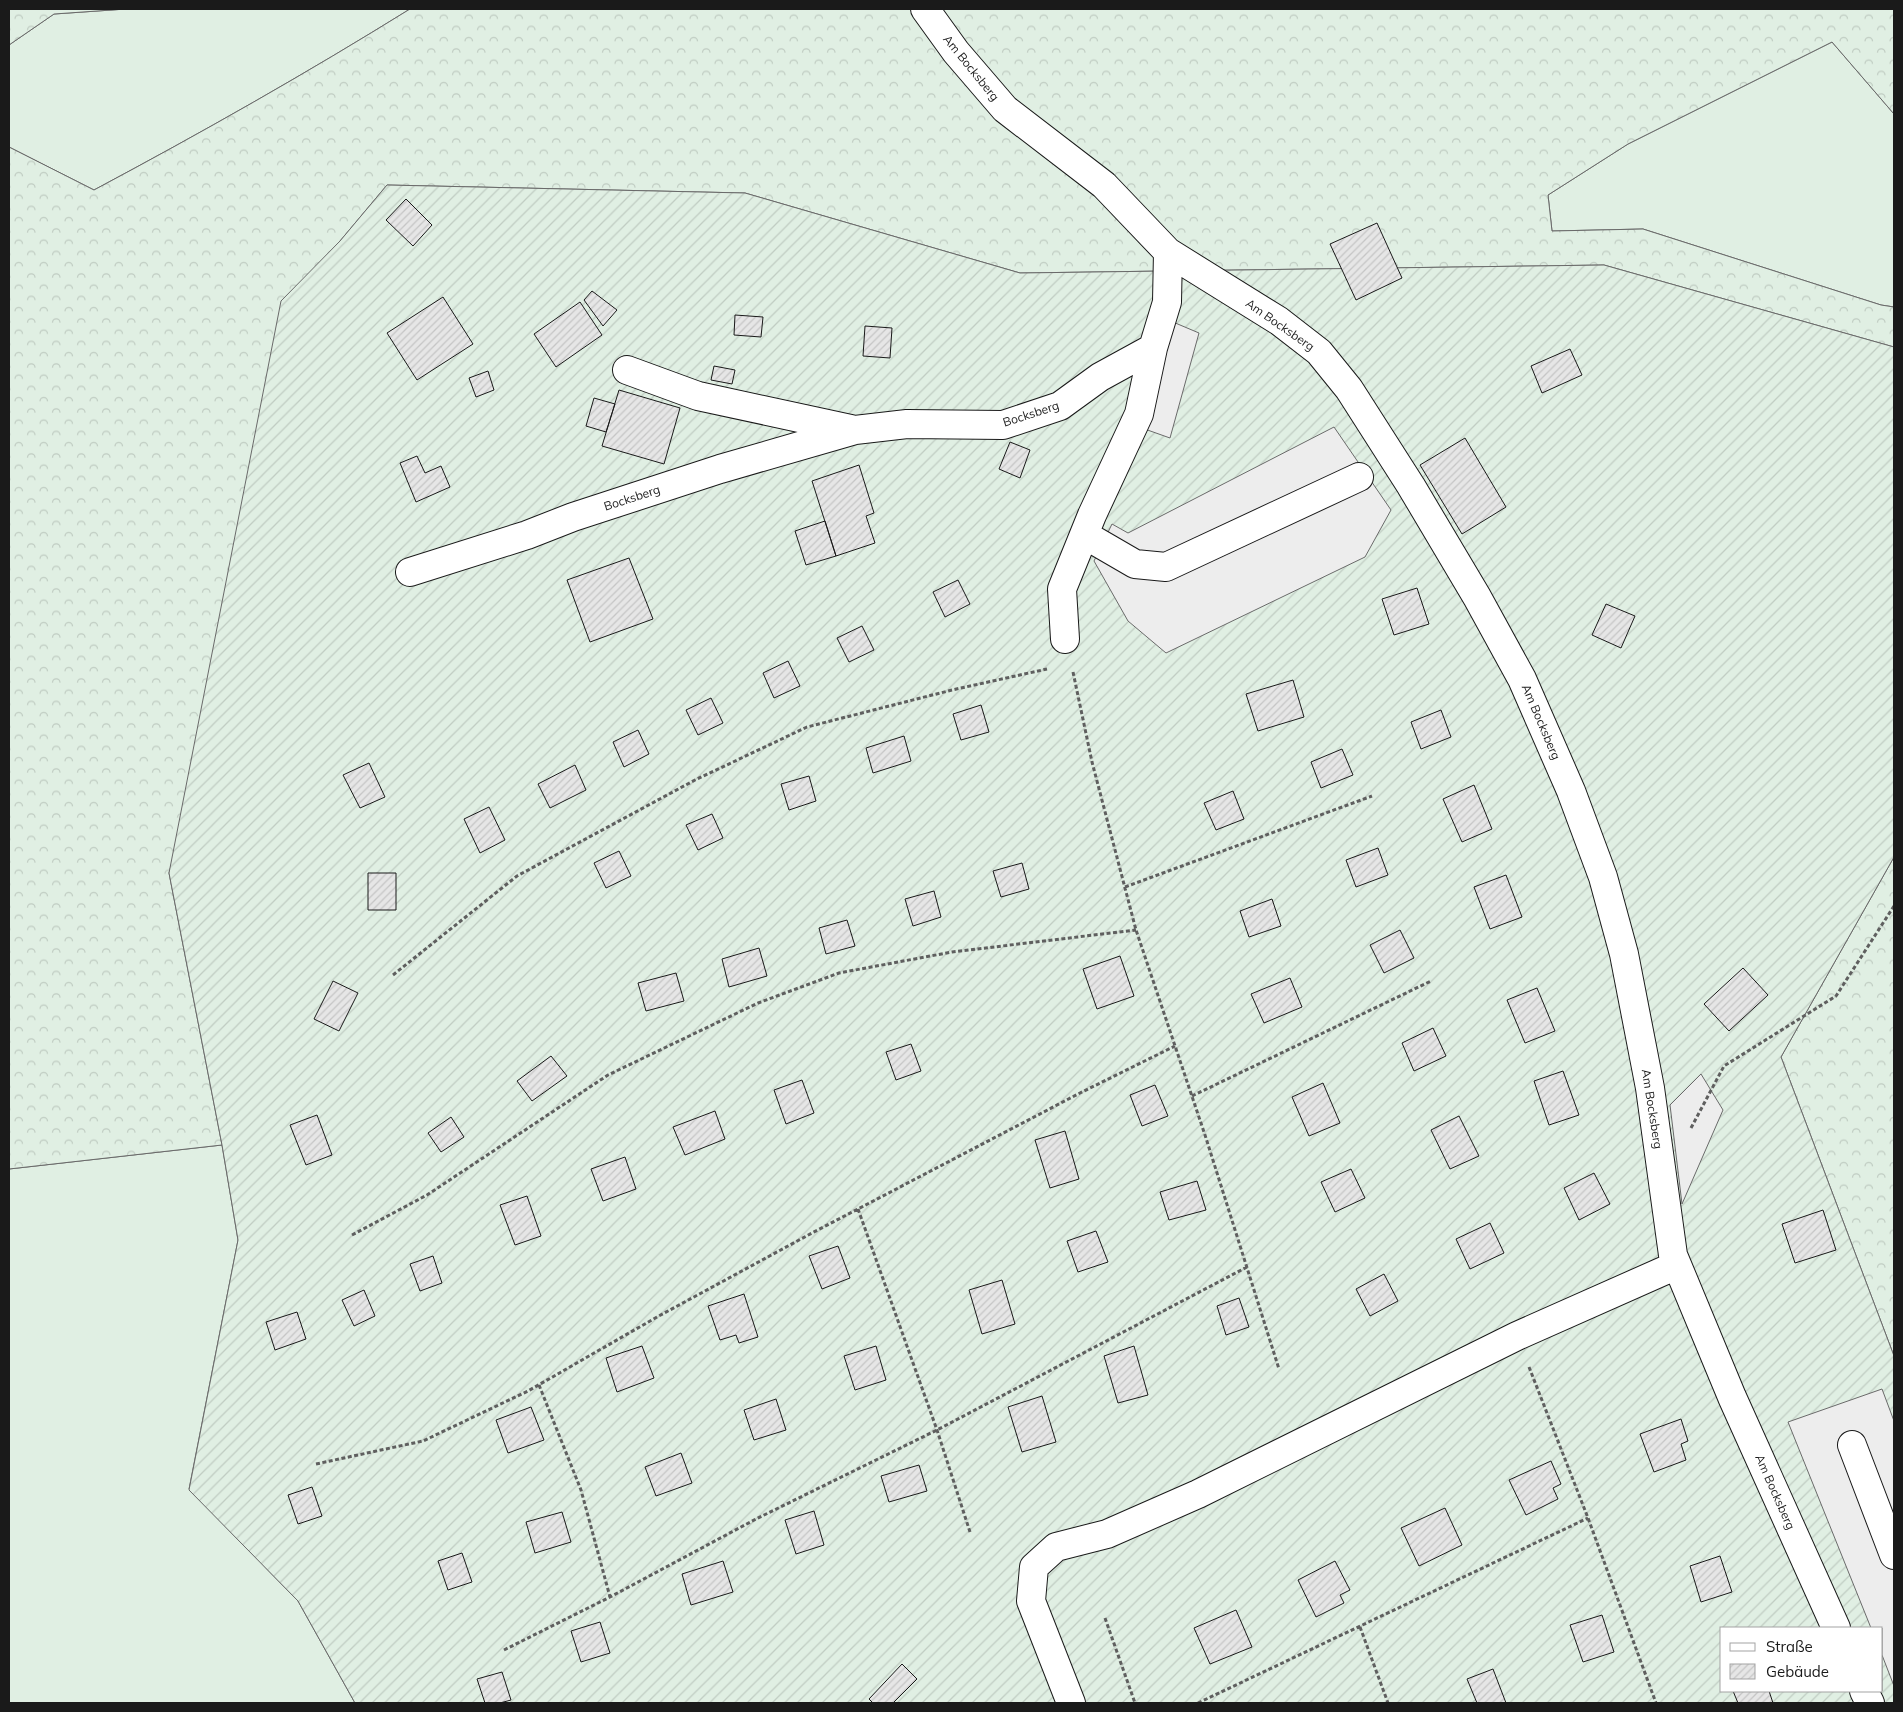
<svg xmlns="http://www.w3.org/2000/svg" width="1903" height="1712" font-family="Mulish,sans-serif">
<style>
.grass{fill:#e0efe3;stroke:#6a6a6a}
.forest{fill:url(#forest-crowns);stroke:#6a6a6a}
.garden{fill:url(#garden-furrows);stroke:#6a6a6a;fill-rule:evenodd}
.parking{fill:#ededed;stroke:#6a6a6a}
.building{fill:url(#building-hatch);stroke:#1a1a1a}
.lines{fill:none;stroke-linecap:round;stroke-linejoin:round}
.minor-casing{stroke:#1a1a1a;stroke-width:30}
.path{stroke:#5f5f5f;stroke-width:3;stroke-dasharray:4 2.5;stroke-linecap:butt}
.minor{stroke:#fff;stroke-width:28}
.labels{text-anchor:middle;stroke-width:4;stroke-linejoin:round;paint-order:stroke}
.street-label{font-size:12px;fill:#1a1a1a;stroke:#fff}
</style>
<defs>
<pattern id="forest-crowns" width="20" height="18" patternUnits="userSpaceOnUse" patternTransform="scale(1.25)"><rect width="20" height="18" fill="#e0efe3"/><path d="M2 6a3 3 0 1 1 6 0M12 15a3 3 0 1 1 6 0" fill="none" stroke="#c0ccc2"/></pattern>
<pattern id="garden-furrows" width="10" height="10" patternUnits="userSpaceOnUse" patternTransform="scale(1.25)"><rect width="10" height="10" fill="#e0efe3"/><path d="M-1 1l2-2M0 10L10 0M9 11l2-2" fill="none" stroke="#c0ccc2"/></pattern>
<pattern id="building-hatch" width="6" height="6" patternUnits="userSpaceOnUse" patternTransform="scale(1.25)"><rect width="6" height="6" fill="#e6e6e6"/><path d="M-1 1l2-2M0 6l6-6M5 7l2-2" fill="none" stroke="#c5c5c5"/></pattern>
</defs>
<rect width="100%" height="100%" fill="#fff"/>
<!-- grass -->
<path class="grass" d="M 126,9 L 410,9 C 307,73 201,133 94,190 L 9,147 L 9,45 L 54,14 Z
M 1832,42 L 1894,114 L 1894,307 L 1881,305 L 1643,229 L 1552,231 L 1548,195 L 1628,144 Z
M 222,1145 L 238,1240 L 189,1489 L 298,1601 L 355,1703 L 9,1703 L 9,1169 Z"/>
<!-- forest -->
<path class="forest" d="M 9,9 L 126,9 L 54,14 L 9,45 Z
M 410,9 L 1894,9 L 1894,114 L 1832,42 L 1628,144 L 1548,195 L 1552,231 L 1643,229 L 1881,305 L 1894,307 L 1894,347 L 1604,265 L 1020,273 L 745,193 L 387,185 L 340,241 L 169,873 L 222,1145 L 9,1169 L 9,147 L 94,190 C 201,133 307,73 410,9 Z
M 1894,857 L 1894,1356 L 1781,1057 Z"/>
<!-- garden -->
<path class="garden" d="M 387,185 L 745,193 L 1020,273 L 1604,265 L 1894,347 L 1894,857 L 1781,1057 L 1894,1356 L 1894,1703 L 355,1703 L 298,1601 L 189,1490 L 238,1240 L 222,1145 L 169,873 L 281,301 L 340,241 ZM 1722,1628 L 1882,1628 L 1882,1691 L 1722,1691 Z"/>
<!-- parking -->
<path class="parking" d="M 1154,314 L 1199,333 L 1170,438 L 1125,422 Z
M 1334,427 L 1391,510 L 1365,557 L 1166,653 L 1128,621 L 1094,561 L 1112,524 L 1128,533 Z
M 1701,1074 L 1723,1110 L 1682,1204 L 1670,1105 Z
M 1882,1389 L 1894,1421 L 1894,1686 L 1882,1655 L 1882,1628 L 1871,1628 L 1788,1422 Z"/>
<!-- building -->
<path class="building" d="M 406,199 L 432,225 L 413,246 L 386,220 Z
M 1377,223 L 1402,278 L 1356,300 L 1330,244 Z
M 592,291 L 617,310 L 603,326 L 584,300 Z
M 443,297 L 473,344 L 417,380 L 387,333 Z
M 580,302 L 602,335 L 556,367 L 534,334 Z
M 735,315 L 763,317 L 761,337 L 734,335 Z
M 865,326 L 892,328 L 890,358 L 863,356 Z
M 1570,349 L 1582,375 L 1542,393 L 1531,366 Z
M 714,366 L 735,370 L 732,384 L 711,380 Z
M 488,371 L 494,390 L 476,397 L 469,378 Z
M 619,390 L 680,408 L 664,464 L 602,446 Z
M 594,398 L 615,404 L 606,432 L 586,426 Z
M 1465,438 L 1506,507 L 1462,534 L 1420,465 Z
M 1010,442 L 1030,450 L 1020,478 L 999,469 Z
M 417,456 L 425,473 L 441,466 L 450,487 L 416,502 L 400,463 Z
M 859,465 L 874,513 L 866,516 L 875,543 L 836,556 L 812,481 Z
M 825,521 L 836,556 L 806,565 L 795,531 Z
M 629,558 L 653,619 L 590,642 L 567,580 Z
M 958,580 L 970,604 L 945,617 L 933,592 Z
M 1417,588 L 1429,624 L 1394,635 L 1382,599 Z
M 1606,604 L 1635,616 L 1621,648 L 1592,635 Z
M 862,626 L 874,650 L 849,662 L 837,638 Z
M 788,661 L 800,686 L 774,698 L 763,673 Z
M 1293,680 L 1304,717 L 1258,731 L 1246,694 Z
M 711,698 L 723,723 L 698,735 L 686,710 Z
M 981,705 L 989,732 L 961,740 L 953,714 Z
M 1441,710 L 1451,737 L 1421,749 L 1411,722 Z
M 638,730 L 649,754 L 624,767 L 613,742 Z
M 904,736 L 911,761 L 873,773 L 866,748 Z
M 1342,749 L 1353,775 L 1321,788 L 1311,762 Z
M 369,763 L 385,797 L 360,808 L 343,775 Z
M 575,765 L 586,790 L 550,808 L 538,784 Z
M 809,776 L 816,801 L 789,810 L 781,784 Z
M 1474,785 L 1492,829 L 1462,842 L 1443,799 Z
M 1233,791 L 1244,819 L 1216,830 L 1204,803 Z
M 489,807 L 505,840 L 480,853 L 464,819 Z
M 712,814 L 723,838 L 698,850 L 686,825 Z
M 1378,848 L 1388,875 L 1356,887 L 1346,860 Z
M 619,851 L 631,876 L 606,888 L 594,863 Z
M 1022,863 L 1029,889 L 1001,897 L 993,871 Z
M 368,873 L 396,873 L 396,910 L 368,910 Z
M 1506,875 L 1522,917 L 1490,929 L 1474,887 Z
M 934,891 L 941,917 L 913,926 L 905,899 Z
M 1272,899 L 1281,926 L 1249,937 L 1240,911 Z
M 847,920 L 855,946 L 826,954 L 819,928 Z
M 1400,930 L 1414,958 L 1384,973 L 1370,945 Z
M 759,948 L 767,976 L 729,987 L 722,959 Z
M 1120,956 L 1134,996 L 1097,1009 L 1083,969 Z
M 1743,968 L 1768,995 L 1729,1031 L 1704,1004 Z
M 676,973 L 684,1001 L 646,1011 L 638,983 Z
M 1290,978 L 1302,1007 L 1264,1023 L 1251,994 Z
M 333,981 L 358,993 L 339,1031 L 314,1019 Z
M 1537,988 L 1555,1031 L 1525,1043 L 1507,1000 Z
M 1433,1028 L 1446,1056 L 1414,1071 L 1402,1043 Z
M 911,1044 L 921,1071 L 896,1080 L 886,1052 Z
M 551,1056 L 567,1076 L 532,1101 L 517,1081 Z
M 1563,1071 L 1579,1115 L 1549,1125 L 1534,1081 Z
M 802,1080 L 814,1113 L 786,1124 L 774,1090 Z
M 1323,1083 L 1340,1123 L 1309,1136 L 1292,1097 Z
M 1155,1085 L 1168,1116 L 1142,1126 L 1130,1095 Z
M 715,1111 L 725,1139 L 685,1155 L 673,1127 Z
M 317,1115 L 332,1155 L 306,1165 L 290,1125 Z
M 1459,1116 L 1479,1156 L 1450,1169 L 1431,1130 Z
M 451,1117 L 464,1137 L 441,1152 L 428,1133 Z
M 1065,1131 L 1079,1179 L 1050,1188 L 1035,1140 Z
M 625,1157 L 636,1189 L 603,1201 L 591,1169 Z
M 1351,1169 L 1365,1198 L 1335,1212 L 1321,1182 Z
M 1594,1173 L 1610,1204 L 1579,1220 L 1564,1188 Z
M 1197,1181 L 1206,1210 L 1169,1220 L 1160,1192 Z
M 527,1196 L 541,1236 L 515,1245 L 500,1205 Z
M 1823,1210 L 1836,1250 L 1795,1263 L 1782,1224 Z
M 1490,1223 L 1504,1253 L 1470,1269 L 1456,1239 Z
M 1096,1231 L 1108,1262 L 1078,1272 L 1067,1241 Z
M 838,1246 L 850,1278 L 822,1289 L 809,1256 Z
M 433,1256 L 442,1283 L 420,1291 L 410,1264 Z
M 1384,1274 L 1398,1301 L 1370,1316 L 1356,1289 Z
M 1002,1280 L 1015,1324 L 982,1334 L 969,1290 Z
M 364,1290 L 375,1316 L 354,1326 L 342,1300 Z
M 744,1294 L 758,1337 L 739,1343 L 736,1335 L 720,1340 L 708,1306 Z
M 1239,1298 L 1249,1327 L 1226,1335 L 1217,1306 Z
M 297,1312 L 306,1339 L 275,1350 L 266,1322 Z
M 642,1346 L 654,1378 L 617,1392 L 606,1358 Z
M 876,1346 L 886,1380 L 855,1390 L 844,1356 Z
M 1134,1346 L 1148,1395 L 1118,1403 L 1104,1356 Z
M 1042,1396 L 1056,1442 L 1022,1452 L 1008,1407 Z
M 776,1399 L 786,1430 L 754,1440 L 744,1410 Z
M 531,1407 L 544,1440 L 508,1453 L 496,1420 Z
M 1681,1419 L 1688,1441 L 1681,1444 L 1686,1460 L 1654,1472 L 1640,1434 Z
M 681,1453 L 692,1483 L 656,1496 L 645,1467 Z
M 1551,1461 L 1561,1484 L 1553,1488 L 1558,1499 L 1526,1515 L 1509,1480 Z
M 919,1465 L 927,1491 L 889,1502 L 881,1476 Z
M 312,1487 L 322,1516 L 298,1524 L 288,1495 Z
M 1445,1508 L 1462,1545 L 1419,1566 L 1401,1528 Z
M 814,1511 L 824,1545 L 796,1554 L 785,1520 Z
M 562,1512 L 571,1542 L 535,1553 L 526,1522 Z
M 462,1553 L 472,1582 L 448,1590 L 438,1561 Z
M 1720,1556 L 1732,1592 L 1701,1602 L 1690,1566 Z
M 723,1561 L 733,1592 L 691,1605 L 682,1574 Z
M 1335,1561 L 1350,1590 L 1340,1595 L 1344,1603 L 1316,1617 L 1298,1580 Z
M 1236,1610 L 1252,1647 L 1210,1664 L 1194,1628 Z
M 1602,1615 L 1614,1652 L 1583,1662 L 1570,1625 Z
M 600,1622 L 610,1653 L 581,1662 L 571,1631 Z
M 902,1664 L 917,1679 L 893,1703 L 873,1703 L 869,1699 Z
M 1493,1669 L 1506,1703 L 1477,1703 L 1467,1679 Z
M 502,1672 L 511,1700 L 500,1703 L 485,1703 L 477,1679 Z
M 1733,1691 L 1769,1691 L 1773,1703 L 1738,1703 Z"/>
<g class="lines">
<defs>
<path id="minor" d="M 925,9 L 956,52 L 1005,109 L 1104,185 L 1168,252 L 1279,321 L 1319,352 L 1349,389 L 1411,486 L 1477,597 L 1522,679 L 1571,791 L 1603,877 L 1624,954 L 1650,1088 L 1673,1255 L 1732,1397 L 1836,1628
M 627,370 L 698,396 L 855,430
M 1085,535 L 1135,564 L 1166,567 L 1359,477
M 410,572 L 527,535 L 573,517 L 720,469 L 855,430 L 907,424 L 1003,425 L 1060,406 L 1100,377 L 1153,348 L 1167,302 L 1168,252
M 1065,639 L 1062,589 L 1092,515 L 1139,414 L 1153,348
M 1852,1445 L 1894,1555
M 1864,1691 L 1870,1703
M 1071,1703 L 1031,1601 L 1034,1567 L 1056,1547 L 1107,1534 L 1198,1494 L 1517,1336 L 1677,1265"/>
</defs>
<!-- minor casing -->
<use href="#minor" class="minor-casing"/>
<!-- path -->
<path class="path" d="M 1073,672 L 1092,762 L 1136,930 L 1205,1135 L 1279,1369
M 1125,887 L 1372,796
M 393,975 L 517,876 L 695,780 L 807,727 L 952,690 L 1047,669
M 1192,1096 L 1431,981
M 1691,1128 L 1724,1066 L 1836,996 L 1894,906
M 858,1209 L 937,1430 L 970,1532
M 352,1235 L 427,1195 L 608,1075 L 758,1003 L 839,973 L 952,952 L 1136,930
M 1529,1367 L 1588,1518 L 1656,1703
M 539,1385 L 581,1490 L 610,1597
M 316,1464 L 423,1441 L 528,1391 L 657,1317 L 812,1233 L 1080,1093 L 1175,1046
M 1105,1618 L 1135,1703
M 1360,1627 L 1388,1703
M 504,1650 L 610,1597 L 756,1519 L 937,1430 L 1247,1267
M 1198,1703 L 1588,1518"/>
<!-- minor -->
<use href="#minor" class="minor"/>
</g>
<g class="labels">
<!-- street labels -->
<g class="street-label">
<text transform="translate(971 68) rotate(51)" y="4">Am Bocksberg</text>
<text transform="translate(1280 325) rotate(35)" y="4">Am Bocksberg</text>
<text transform="translate(1031 414) rotate(-18)" y="4">Bocksberg</text>
<text transform="translate(632 498) rotate(-18)" y="4">Bocksberg</text>
<text transform="translate(1541 722) rotate(67)" y="4">Am Bocksberg</text>
<text transform="translate(1652 1109) rotate(81)" y="4">Am Bocksberg</text>
<text transform="translate(1775 1492) rotate(66)" y="4">Am Bocksberg</text>
</g>
</g>
<!-- border -->
<rect width="1903" height="1712" fill="none" stroke="#1a1a1a" stroke-width="20"/>
<!-- legend -->
<rect x="1720" y="1627" width="162" height="65" fill="#ffffff" stroke="#a3a3a3"/>
<rect x="1730" y="1643" width="25" height="8" fill="#ffffff" stroke="#a3a3a3"/>
<text x="1766" y="1652" font-size="15" fill="#1a1a1a">Straße</text>
<rect x="1730" y="1664" width="25" height="15" fill="url(#building-hatch)" stroke="#a3a3a3"/>
<text x="1766" y="1677" font-size="15" fill="#1a1a1a">Gebäude</text>
</svg>
